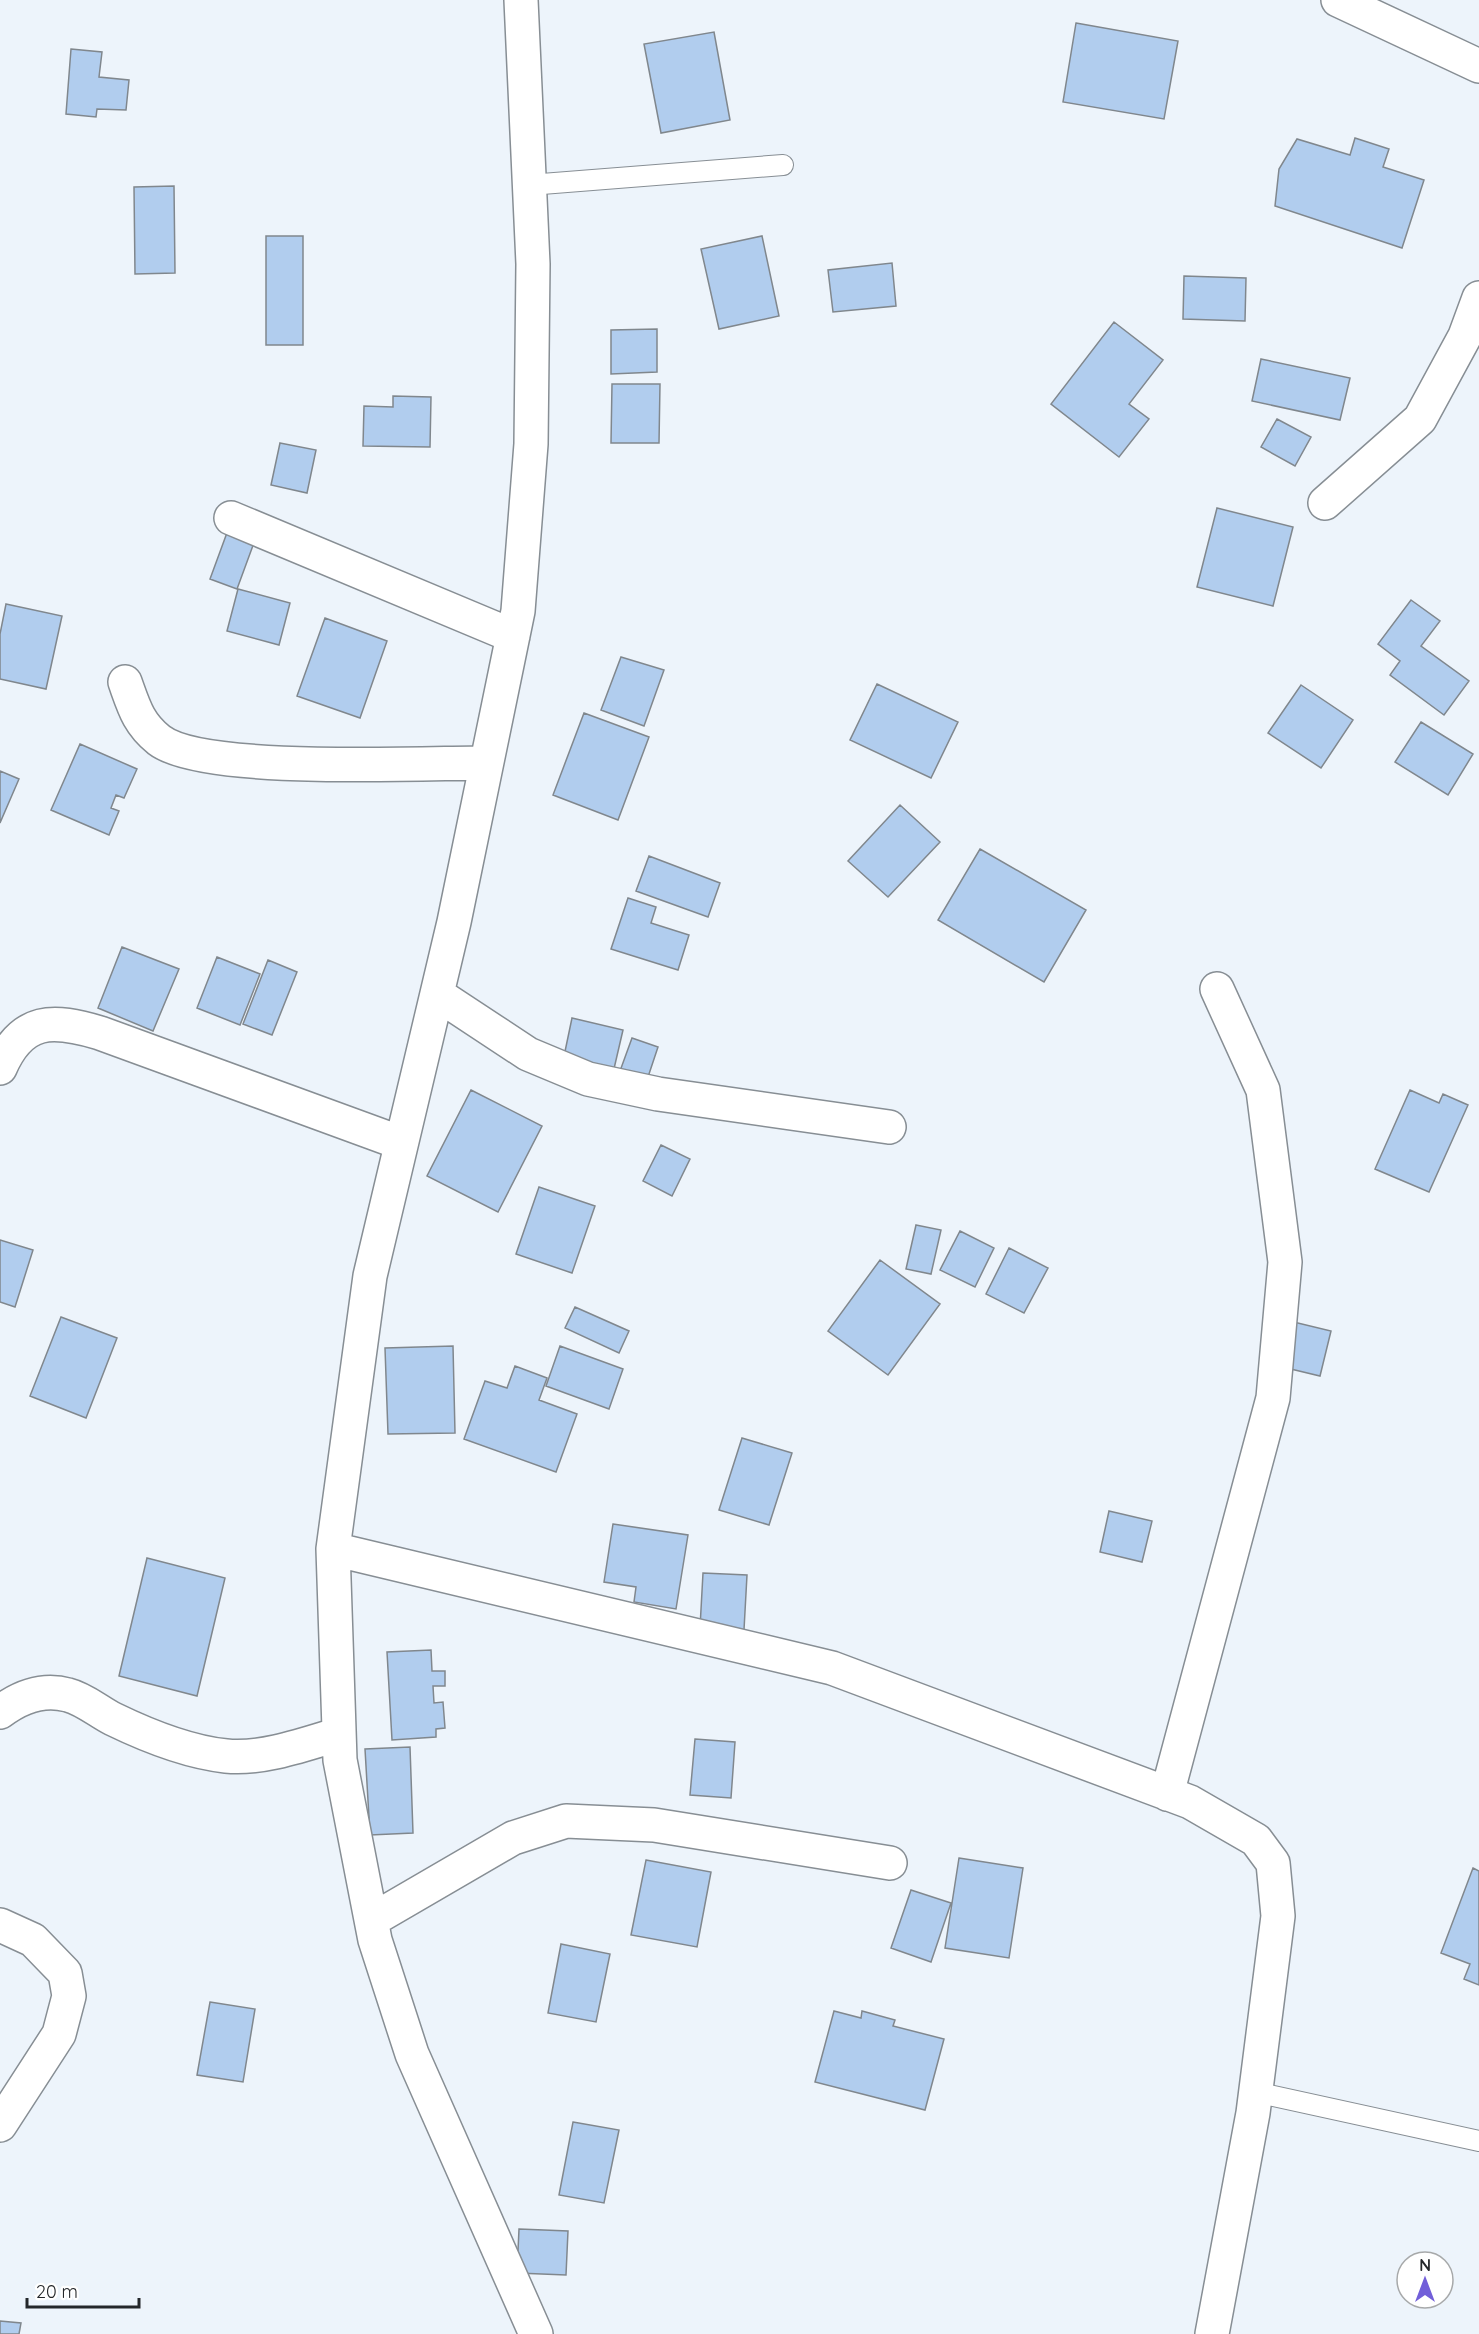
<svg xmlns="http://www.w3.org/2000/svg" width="1479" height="2334" font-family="Quicksand,sans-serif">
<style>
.building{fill:#b1cdee;stroke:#80878d;stroke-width:1.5}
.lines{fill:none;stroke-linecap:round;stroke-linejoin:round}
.lane-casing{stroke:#878e94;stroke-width:22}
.street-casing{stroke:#878e94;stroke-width:36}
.lane{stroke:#fff;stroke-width:20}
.street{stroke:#fff;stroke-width:33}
</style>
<rect width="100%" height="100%" fill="#edf4fb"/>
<!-- building -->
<path class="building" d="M 1076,23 L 1178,41 L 1164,119 L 1063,102 Z
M 714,32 L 730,120 L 661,133 L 644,44 Z
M 71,49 L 102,52 L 99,77 L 129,80 L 126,110 L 97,109 L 96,117 L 66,114 Z
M 1355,138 L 1389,149 L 1383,167 L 1424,180 L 1402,248 L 1275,206 L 1279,169 L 1297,139 L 1350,155 Z
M 174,186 L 175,273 L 135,274 L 134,187 Z
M 266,236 L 303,236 L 303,345 L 266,345 Z
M 762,236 L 779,316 L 719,329 L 701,249 Z
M 892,263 L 896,306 L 833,312 L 828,270 Z
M 1184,276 L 1246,278 L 1245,321 L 1183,319 Z
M 1114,322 L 1163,360 L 1129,404 L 1149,419 L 1119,457 L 1051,404 Z
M 657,329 L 657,372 L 611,374 L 611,330 Z
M 1261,359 L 1350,378 L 1340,420 L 1252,401 Z
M 612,384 L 660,384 L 659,443 L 611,443 Z
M 393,396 L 431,397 L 430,447 L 363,446 L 364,406 L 393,407 Z
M 1277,419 L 1311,437 L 1295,466 L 1261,447 Z
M 280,443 L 316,450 L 307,493 L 271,485 Z
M 1217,508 L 1293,527 L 1273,606 L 1197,587 Z
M 228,530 L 255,540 L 237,589 L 210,579 Z
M 238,589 L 290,603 L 279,645 L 227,631 Z
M 1411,600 L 1440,621 L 1421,646 L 1469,681 L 1444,715 L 1390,675 L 1400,661 L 1378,644 Z
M 6,604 L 62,616 L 46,689 L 0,679 L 0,634 Z
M 325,618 L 387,641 L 360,718 L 297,696 Z
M 621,657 L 664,670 L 644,726 L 601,710 Z
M 877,684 L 958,722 L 931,778 L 850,740 Z
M 1301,685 L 1353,720 L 1321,768 L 1268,733 Z
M 584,713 L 649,737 L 618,820 L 553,795 Z
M 1421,722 L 1473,754 L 1448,795 L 1395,762 Z
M 80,744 L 137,769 L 124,798 L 116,795 L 111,808 L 119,811 L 109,835 L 51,810 Z
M 0,771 L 19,779 L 0,823 Z
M 900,805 L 940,842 L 888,897 L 848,861 Z
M 980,849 L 1086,910 L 1044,982 L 938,920 Z
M 649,856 L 720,883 L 708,917 L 636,891 Z
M 628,898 L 656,907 L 651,923 L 689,935 L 678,970 L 611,949 Z
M 122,947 L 179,969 L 153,1031 L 98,1008 Z
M 217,957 L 260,974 L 240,1025 L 197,1008 Z
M 268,960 L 297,972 L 272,1035 L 243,1024 Z
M 572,1018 L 623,1030 L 613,1073 L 563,1061 Z
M 632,1038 L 658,1047 L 647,1080 L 620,1071 Z
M 471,1090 L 542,1126 L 498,1212 L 427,1176 Z
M 1410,1090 L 1439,1103 L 1443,1094 L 1468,1105 L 1429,1192 L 1375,1169 Z
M 661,1145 L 690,1159 L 672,1196 L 643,1181 Z
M 539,1187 L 595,1206 L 572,1273 L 516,1254 Z
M 916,1225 L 941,1230 L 931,1274 L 906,1269 Z
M 960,1231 L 994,1248 L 975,1287 L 940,1270 Z
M 0,1240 L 33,1250 L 15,1307 L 0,1302 Z
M 1009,1248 L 1048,1268 L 1024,1313 L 986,1294 Z
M 880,1260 L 940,1304 L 888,1375 L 828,1331 Z
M 575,1307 L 629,1331 L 619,1353 L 565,1328 Z
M 61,1317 L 117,1338 L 86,1418 L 30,1396 Z
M 1273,1317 L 1331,1331 L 1320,1376 L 1262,1362 Z
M 453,1346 L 455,1433 L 388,1434 L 385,1348 Z
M 560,1346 L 623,1369 L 609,1409 L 546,1386 Z
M 515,1366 L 547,1378 L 539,1400 L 577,1414 L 556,1472 L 464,1439 L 485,1381 L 507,1388 Z
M 742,1438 L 792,1453 L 769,1525 L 719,1510 Z
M 1109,1511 L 1152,1521 L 1142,1562 L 1100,1552 Z
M 613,1524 L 688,1535 L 676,1609 L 634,1602 L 636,1587 L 604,1582 Z
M 147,1558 L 225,1578 L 197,1696 L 119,1676 Z
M 703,1573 L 747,1575 L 743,1648 L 699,1646 Z
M 431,1650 L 432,1671 L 445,1671 L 445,1686 L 433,1686 L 434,1703 L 443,1702 L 445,1728 L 436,1729 L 436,1737 L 392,1740 L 387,1652 Z
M 695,1739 L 735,1742 L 731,1798 L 690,1795 Z
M 410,1747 L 413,1833 L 370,1835 L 365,1749 Z
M 959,1858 L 1023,1868 L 1009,1958 L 945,1948 Z
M 646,1860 L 711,1872 L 697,1947 L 631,1935 Z
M 1473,1868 L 1479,1871 L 1479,1985 L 1464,1979 L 1470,1964 L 1441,1953 Z
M 911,1890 L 951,1903 L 931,1962 L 891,1948 Z
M 561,1944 L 610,1954 L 596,2022 L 548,2013 Z
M 210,2002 L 255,2009 L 243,2082 L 197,2075 Z
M 834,2011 L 861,2018 L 862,2011 L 895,2020 L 893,2026 L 944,2039 L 925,2110 L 815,2082 Z
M 573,2122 L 619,2130 L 604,2203 L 559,2195 Z
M 519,2229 L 568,2231 L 566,2275 L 517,2273 Z
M 0,2321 L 21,2323 L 19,2334 L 0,2334 Z"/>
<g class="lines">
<defs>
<path id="lane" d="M 529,185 L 783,165
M 1255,2092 L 1479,2141"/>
<path id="street" d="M 521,0 L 533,264 L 531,444 L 518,611 L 454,922 L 370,1276 L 333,1549 L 340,1760 L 375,1940 L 412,2054 L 536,2334
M 1338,0 L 1479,66
M 1325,503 L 1420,419 L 1465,336 L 1479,298
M 231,518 L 513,636
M 125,682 C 134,707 138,723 159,740 C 203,774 423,763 486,763
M 437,994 L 528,1054 L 588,1079 L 658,1094 L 889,1127
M 0,1068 C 22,1017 53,1019 100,1033 L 401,1143
M 333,1549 L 832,1668 L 1190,1802 L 1256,1840 L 1273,1863 L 1278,1916 L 1253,2113 L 1212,2334
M 0,1712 C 20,1697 43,1688 68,1695 C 84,1699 99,1712 113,1719 C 148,1736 188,1752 226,1756 C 261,1760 306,1744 339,1734
M 1167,1794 L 1273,1398 L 1285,1262 L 1263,1090 L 1217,989
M 372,1920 L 513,1838 L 566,1821 L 654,1825 L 890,1863
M 0,1925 L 33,1940 L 65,1973 L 69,1996 L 59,2034 L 0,2125"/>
</defs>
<!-- lane casing -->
<use href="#lane" class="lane-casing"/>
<!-- street casing -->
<use href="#street" class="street-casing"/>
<!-- lane -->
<use href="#lane" class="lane"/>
<!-- street -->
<use href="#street" class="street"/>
</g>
<!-- north arrow -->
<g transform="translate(1425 2280)"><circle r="28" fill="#ffffff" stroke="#a7a9aa" stroke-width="1.5"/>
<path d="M0-4.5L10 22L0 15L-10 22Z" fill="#725fd9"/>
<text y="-9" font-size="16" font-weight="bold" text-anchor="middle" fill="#24272a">N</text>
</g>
<!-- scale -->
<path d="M27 2298v9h112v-9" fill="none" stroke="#24272a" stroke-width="3"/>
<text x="36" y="2298" font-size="18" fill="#24272a" stroke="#ffffff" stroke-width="4.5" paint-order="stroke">20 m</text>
</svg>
